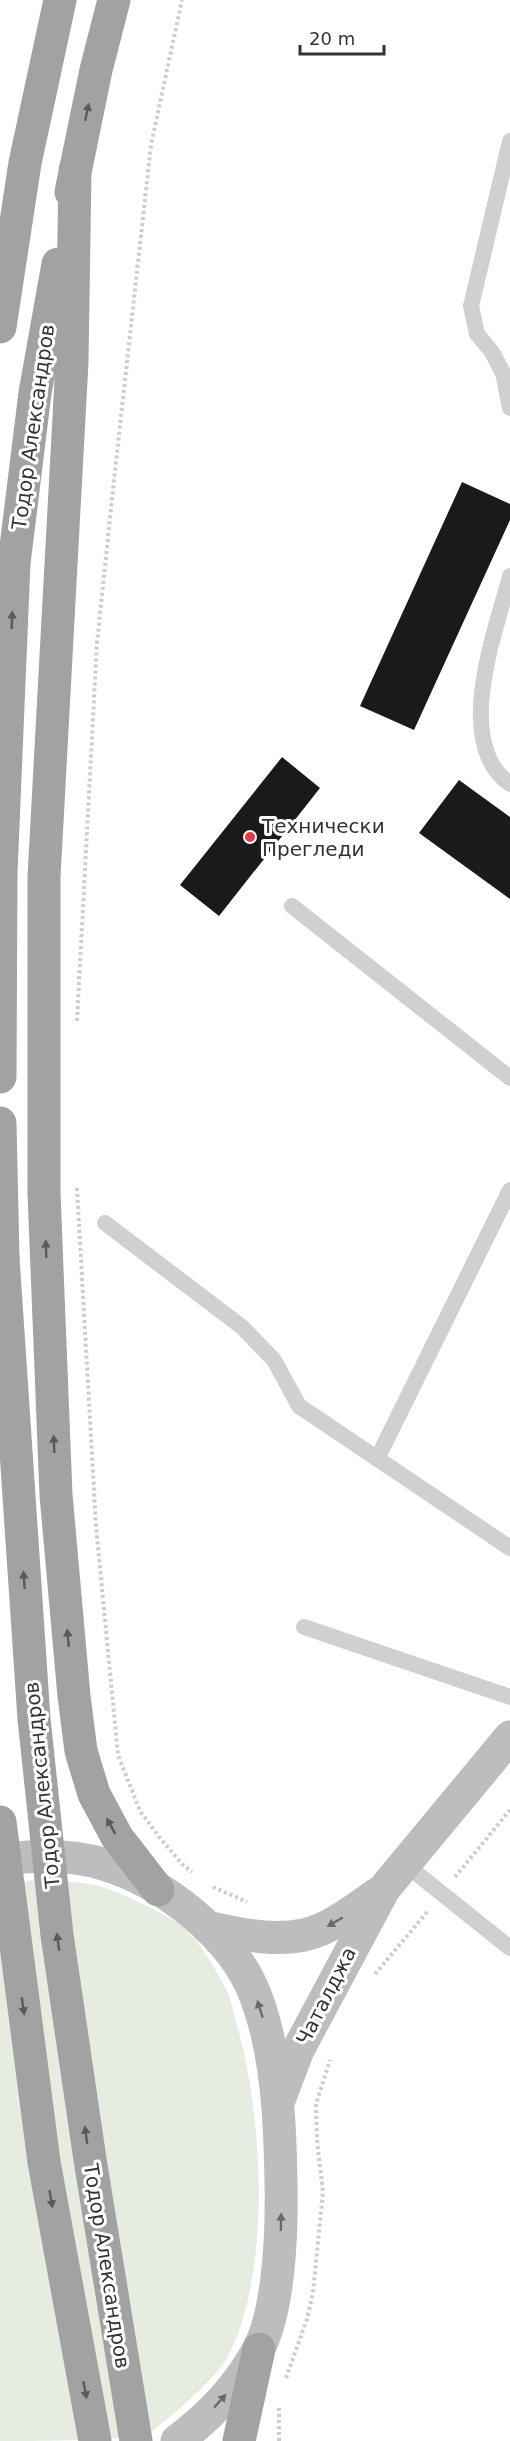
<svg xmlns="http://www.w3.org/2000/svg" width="510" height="2441" font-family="'DejaVu Sans',sans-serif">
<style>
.green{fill:#e6ecdf}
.building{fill:#1a1a1a}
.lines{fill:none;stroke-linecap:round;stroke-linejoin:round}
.path{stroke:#cdcdcd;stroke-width:4;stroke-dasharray:3 3;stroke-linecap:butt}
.service{stroke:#d0d0d0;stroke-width:16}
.secondary{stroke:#bdbdbd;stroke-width:33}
.trunk{stroke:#a2a2a2;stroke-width:33}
.trunk-bridge{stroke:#a2a2a2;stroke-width:33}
.oneway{fill:#5a5a5a}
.oneway2{fill:#6a6a6a}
.poi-dot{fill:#e63946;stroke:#fff;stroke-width:2}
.labels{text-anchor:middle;stroke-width:6;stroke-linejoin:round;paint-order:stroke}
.street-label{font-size:20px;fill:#333;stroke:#fff}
.poi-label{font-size:20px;fill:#333;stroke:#fff;text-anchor:start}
</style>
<rect width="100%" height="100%" fill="#fff"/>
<!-- green -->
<path class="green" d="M 32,1880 C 53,1881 75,1881 96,1885 C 113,1889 168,1915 182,1926 C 200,1942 215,1968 226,1989 C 232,2001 234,2016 238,2029 C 263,2117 272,2275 227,2358 C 217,2377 167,2422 148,2433 C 124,2441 33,2441 0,2441 L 0,1886 Z"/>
<!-- building -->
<path class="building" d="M 462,482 L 510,504 L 510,520 L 414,730 L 360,706 Z
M 282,757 L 320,788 L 219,916 L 180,885 Z
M 459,780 L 510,817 L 510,899 L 419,833 Z"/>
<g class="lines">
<!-- path -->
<path class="path" d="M 77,1021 L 97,643 L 114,480 L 151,145 L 182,0
M 77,1188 L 96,1526 L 118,1755 L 140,1811 L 160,1838 L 182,1864 L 192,1872
M 455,1877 L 510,1810
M 213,1887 L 247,1902
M 375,1974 L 428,1911
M 286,2378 L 307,2319 L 313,2292 L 323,2192 L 317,2141 L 316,2104 L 330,2060
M 279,2441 L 279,2408"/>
<!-- service -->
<path class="service" d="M 510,141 L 471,306 L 477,334 L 492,352 L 503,373 L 510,408
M 510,576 C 496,631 452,743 510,784
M 292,906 L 510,1078
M 105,1223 L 242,1327 L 274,1360 L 299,1406 L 510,1548
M 377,1459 L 510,1190
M 304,1627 L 510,1697
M 405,1864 L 510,1948"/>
<!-- secondary -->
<path class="secondary" d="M 0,1860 C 34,1855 70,1854 103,1864 C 164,1882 234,1937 256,1997 C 277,2052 280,2122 281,2181 C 282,2227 280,2310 258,2350 C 239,2386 209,2417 177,2441
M 207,1927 C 242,1935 288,1945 322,1929 C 342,1920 360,1906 377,1894
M 279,2100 L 298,2050 L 384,1889 L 510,1737"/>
<!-- trunk -->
<path class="trunk" d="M 75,170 L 72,362 L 44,877 L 44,1193 L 56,1495 L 74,1696 L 81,1751 L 94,1794 L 117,1837 L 158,1890
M 71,192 L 96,70 L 114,0
M 0,327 L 25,163 L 60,0
M 0,1077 L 1,873 L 14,563 L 35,393 L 58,264
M 0,1123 L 3,1258
M 239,2441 L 259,2349"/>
<!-- trunk-bridge -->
<path class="trunk-bridge" d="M 3,1258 L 34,1719 L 57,1935 L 91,2166 L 136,2441
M 0,1822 L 44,2162 L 95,2441"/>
</g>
<!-- one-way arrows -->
<defs><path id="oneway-solid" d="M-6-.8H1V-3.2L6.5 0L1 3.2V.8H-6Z" transform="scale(1.5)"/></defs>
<g class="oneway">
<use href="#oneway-solid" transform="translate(87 112) rotate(-78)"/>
<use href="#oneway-solid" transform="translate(12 620) rotate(-88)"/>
<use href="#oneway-solid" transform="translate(46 1249) rotate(-92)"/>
<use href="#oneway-solid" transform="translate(54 1444) rotate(-92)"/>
<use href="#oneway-solid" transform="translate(24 1580) rotate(-94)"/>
<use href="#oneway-solid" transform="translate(68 1638) rotate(-95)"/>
<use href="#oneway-solid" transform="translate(111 1826) rotate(-118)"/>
<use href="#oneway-solid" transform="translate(58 1942) rotate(-98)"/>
<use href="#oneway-solid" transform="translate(23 2006) rotate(82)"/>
<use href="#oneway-solid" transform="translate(86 2135) rotate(-98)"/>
<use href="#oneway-solid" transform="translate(51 2199) rotate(80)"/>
<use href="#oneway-solid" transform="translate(85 2390) rotate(80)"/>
</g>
<g class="oneway2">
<use href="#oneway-solid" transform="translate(335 1922) rotate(150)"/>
<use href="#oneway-solid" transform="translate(260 2009) rotate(-108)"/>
<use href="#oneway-solid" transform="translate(281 2222) rotate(-89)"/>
<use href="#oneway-solid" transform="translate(220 2401) rotate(-48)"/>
</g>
<!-- markers -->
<circle class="poi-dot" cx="250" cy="837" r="6"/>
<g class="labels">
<!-- street labels -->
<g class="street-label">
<text transform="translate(33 427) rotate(-82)" y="7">Тодор Александров</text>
<text transform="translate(42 1785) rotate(-96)" y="7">Тодор Александров</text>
<text transform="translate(326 1996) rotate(-63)" y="7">Чаталджа</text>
<text transform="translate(107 2266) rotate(81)" y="7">Тодор Александров</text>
</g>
<!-- poi labels -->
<g class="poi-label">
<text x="262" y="833">Технически<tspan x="262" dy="23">Прегледи</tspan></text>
</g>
</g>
<!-- scale -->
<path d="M300 45v9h84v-9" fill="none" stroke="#333333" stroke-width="3"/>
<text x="309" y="45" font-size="18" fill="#333333" stroke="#ffffff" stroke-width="4.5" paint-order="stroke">20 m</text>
</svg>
